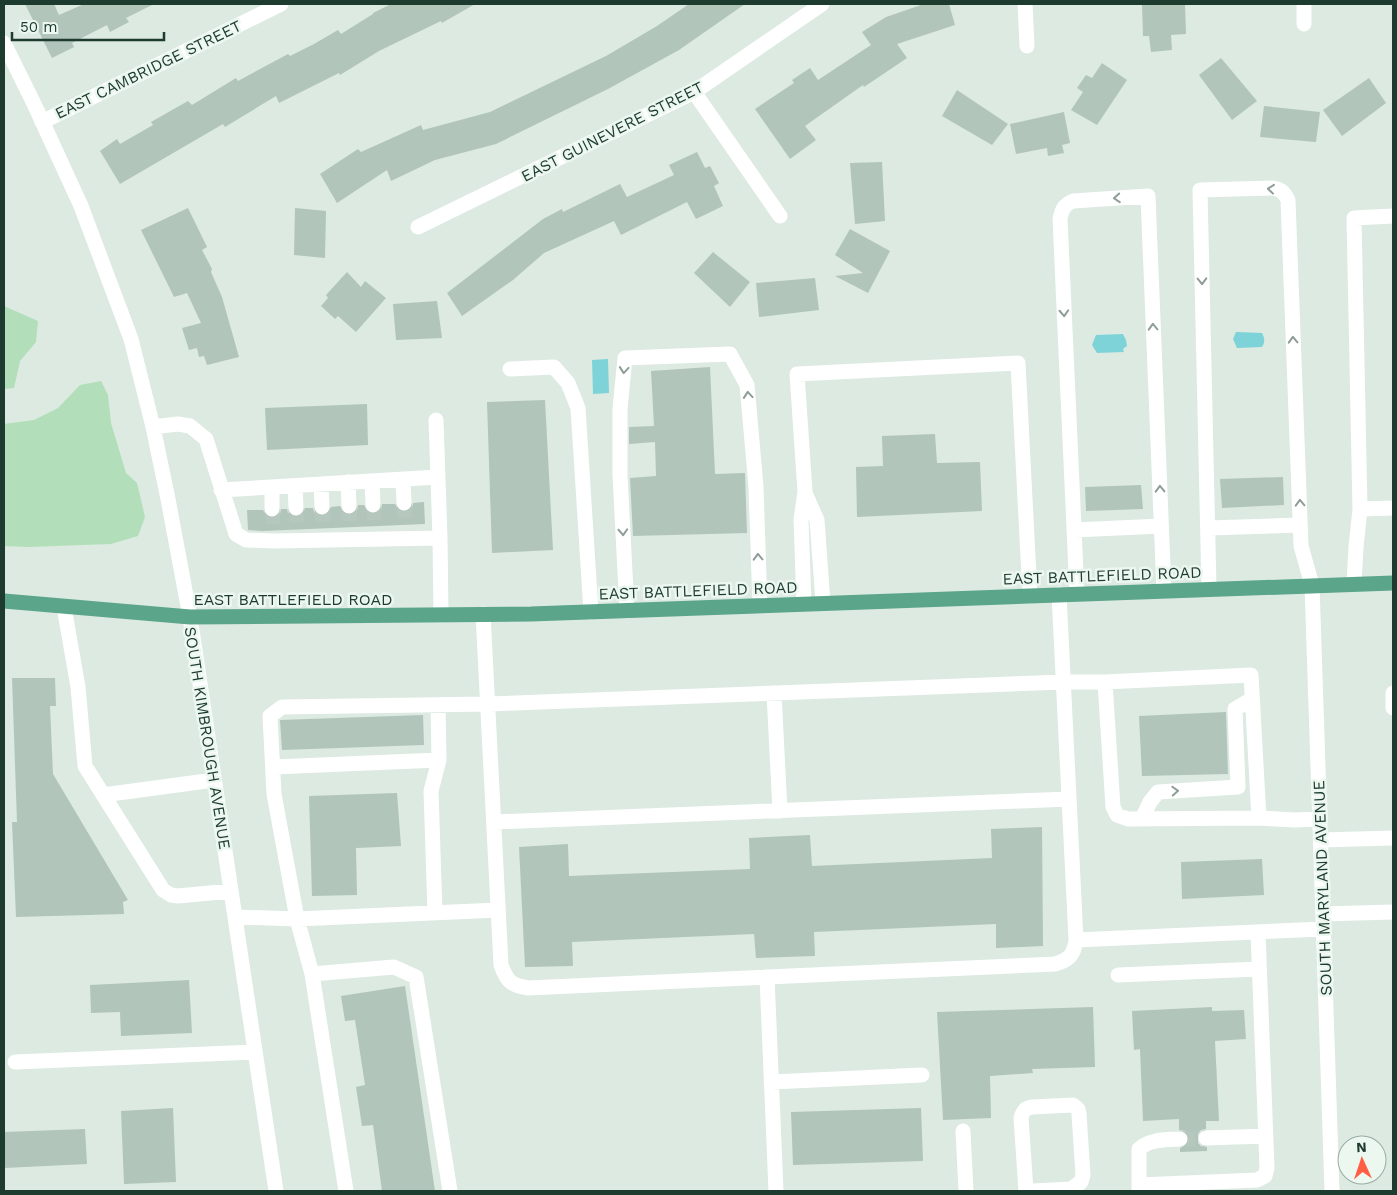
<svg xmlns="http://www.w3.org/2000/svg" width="1397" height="1195" font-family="'Work Sans',sans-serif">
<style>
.green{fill:#b2dfb9}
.water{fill:#7dd3d7}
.building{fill:#b1c5bb}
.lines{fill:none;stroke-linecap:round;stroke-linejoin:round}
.minor-tunnel{stroke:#b6c7be;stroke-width:15;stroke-dasharray:15 8;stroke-linecap:butt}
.minor{stroke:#fff;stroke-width:15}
.major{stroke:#5ba58a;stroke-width:15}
.oneway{stroke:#8e9d97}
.labels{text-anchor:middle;stroke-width:5;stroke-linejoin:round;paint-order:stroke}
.street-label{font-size:16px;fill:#1d3b2f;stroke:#ecf7f0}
</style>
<rect width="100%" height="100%" fill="#dceae2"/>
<!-- green -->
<path class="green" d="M 4,306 L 38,321 L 36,342 L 20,361 L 14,388 L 4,389 Z
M 101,381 L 108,395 L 111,423 L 126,473 L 137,483 L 145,517 L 138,536 L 111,544 L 29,547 L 4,546 L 4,424 L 34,420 L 58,408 L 80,385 Z"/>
<!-- water -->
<path class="water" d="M 1236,332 L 1262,333 C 1265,339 1265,342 1262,347 L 1237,348 L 1233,339 Z
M 1123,334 L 1126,340 L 1127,346 L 1123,349 L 1124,352 L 1097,353 L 1092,345 L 1096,335 Z
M 608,359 L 609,393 L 593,394 L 592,360 Z"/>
<!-- building -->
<path class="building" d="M 25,4 L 54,4 L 59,15 L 84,4 L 154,4 L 126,18 L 129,22 L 110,32 L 107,25 L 72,43 L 74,47 L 52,58 Z
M 391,4 L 475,4 L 442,23 L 441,21 L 379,51 L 340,75 L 339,73 L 279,103 L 276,96 L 225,127 L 223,124 L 120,184 L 100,151 L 117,139 L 120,144 L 153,125 L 151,122 L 188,101 L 192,105 L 236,78 L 238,81 L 288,54 L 290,56 L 314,44 L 338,30 L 341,34 L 373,14 L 373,13 Z
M 689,4 L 745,4 L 679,50 L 608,89 L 496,144 L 435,160 L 391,181 L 387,170 L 337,203 L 320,174 L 358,149 L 361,152 L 421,125 L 423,130 L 490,112 L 606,56 L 657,26 Z
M 924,4 L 949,4 L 955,25 L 897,44 L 907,58 L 864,87 L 863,85 L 805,126 L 816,140 L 790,159 L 755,109 L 794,83 L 792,80 L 810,68 L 818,80 L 871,45 L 862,32 L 886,17 Z
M 1142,4 L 1185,4 L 1186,34 L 1171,35 L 1172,50 L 1151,52 L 1149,36 L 1143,36 Z
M 1221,58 L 1257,101 L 1232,120 L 1199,75 Z
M 1102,63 L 1127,80 L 1097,125 L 1071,110 L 1083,92 L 1077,88 L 1086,75 L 1092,78 Z
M 1369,78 L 1386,103 L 1342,136 L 1323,110 Z
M 957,90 L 1008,124 L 992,145 L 942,116 Z
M 1264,106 L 1320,112 L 1316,142 L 1260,137 Z
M 1064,112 L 1070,143 L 1062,145 L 1064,153 L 1048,156 L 1047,148 L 1016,154 L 1010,124 Z
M 697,152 L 705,168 L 710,166 L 719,183 L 714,186 L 723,206 L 696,219 L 687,202 L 621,235 L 614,221 L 544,253 L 513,280 L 462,316 L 447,293 L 543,219 L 562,209 L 563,212 L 620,184 L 627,197 L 674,175 L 669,165 Z
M 882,162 L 885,221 L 855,224 L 850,163 Z
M 188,208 L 207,247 L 202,250 L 212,269 L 211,272 L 222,297 L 239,357 L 207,365 L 204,356 L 199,357 L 197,348 L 189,350 L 182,328 L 201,323 L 187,293 L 174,297 L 141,230 Z
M 295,208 L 326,211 L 325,258 L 294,255 Z
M 850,229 L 890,251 L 868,293 L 835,276 L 863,273 L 835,255 Z
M 713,252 L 750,282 L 730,307 L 694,273 Z
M 347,272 L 361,287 L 365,281 L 386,298 L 356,332 L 338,316 L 335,319 L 321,306 L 328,298 L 326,295 Z
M 815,278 L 819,310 L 759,317 L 756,283 Z
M 437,301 L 442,338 L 396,340 L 393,304 Z
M 710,367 L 715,474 L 745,473 L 747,533 L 633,536 L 630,478 L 656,476 L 655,442 L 629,444 L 629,427 L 654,426 L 651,371 Z
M 545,400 L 553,550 L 492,553 L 487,402 Z
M 367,404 L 368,445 L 267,450 L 265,408 Z
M 935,434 L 937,463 L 980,462 L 982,511 L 857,517 L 856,467 L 883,466 L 882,436 Z
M 1283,477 L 1284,505 L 1222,508 L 1220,479 Z
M 1141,485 L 1143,509 L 1086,511 L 1085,487 Z
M 424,502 L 425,524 L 263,531 L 248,530 L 247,510 L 263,510 L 267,517 L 272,518 L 280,514 L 281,509 L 287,509 L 288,513 L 296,517 L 301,516 L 305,508 L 313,508 L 314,512 L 322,516 L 327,515 L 331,507 L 340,506 L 344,514 L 350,515 L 357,511 L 358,505 L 364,505 L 368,513 L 374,514 L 381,510 L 382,504 L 395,504 L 399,511 L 405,512 L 412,508 L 413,503 Z
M 12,678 L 55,678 L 56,706 L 50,706 L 53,774 L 128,900 L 123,902 L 124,914 L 16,917 L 12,822 L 17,822 Z
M 1226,712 L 1228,774 L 1142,776 L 1139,716 Z
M 423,715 L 424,745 L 282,750 L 280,720 Z
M 397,793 L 401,846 L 356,848 L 357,895 L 312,896 L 309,796 Z
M 1042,827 L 1043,946 L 996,948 L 996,924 L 814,932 L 815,956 L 756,958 L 754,934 L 572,942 L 573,966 L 525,967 L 519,847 L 568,844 L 569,876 L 750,869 L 749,838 L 810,835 L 812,866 L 992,858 L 991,829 Z
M 1262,859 L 1264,895 L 1182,899 L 1181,862 Z
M 189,980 L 192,1033 L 121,1036 L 120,1012 L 91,1013 L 90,985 Z
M 405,986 L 435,1191 L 382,1191 L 373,1125 L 362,1126 L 356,1087 L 365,1085 L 355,1020 L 345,1021 L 341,996 Z
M 1093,1007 L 1095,1067 L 1032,1069 L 1033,1073 L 990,1076 L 991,1118 L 943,1120 L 937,1012 Z
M 1212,1007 L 1212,1011 L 1244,1010 L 1246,1039 L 1215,1041 L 1219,1121 L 1206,1121 L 1206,1129 L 1201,1130 L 1198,1134 L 1198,1143 L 1201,1146 L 1207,1147 L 1207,1151 L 1180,1152 L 1180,1148 L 1188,1144 L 1189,1138 L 1185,1131 L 1179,1130 L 1179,1119 L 1143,1121 L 1140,1049 L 1134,1050 L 1132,1011 Z
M 173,1108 L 176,1182 L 124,1184 L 121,1111 Z
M 921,1108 L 923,1161 L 793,1165 L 791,1112 Z
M 85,1129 L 87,1164 L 4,1168 L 4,1132 Z"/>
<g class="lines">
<!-- minor-tunnel -->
<path class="minor-tunnel" d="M 404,503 L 406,525
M 373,505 L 375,526
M 349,506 L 350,527
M 322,507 L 323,529
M 296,508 L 297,530
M 272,509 L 273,531
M 1180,1139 L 1206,1138"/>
<!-- minor -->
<path class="minor" d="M 1025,4 L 1027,46
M 1304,4 L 1304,24
M 4,43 L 36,108 L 81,206 L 131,339 L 153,427 L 168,499 L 190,617 L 276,1191
M 694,92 L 780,216
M 42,122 L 281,4
M 418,227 L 694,92 L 822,4
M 510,369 L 554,367 L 568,383 L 578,408 L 591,612
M 436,420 L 440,538
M 153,427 L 178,424 L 190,426 L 206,439 L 236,534 L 246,540 L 274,541 L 440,538 L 441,615
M 403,479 L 404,503
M 372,481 L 373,505
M 348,482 L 349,506
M 321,484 L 322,507
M 295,486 L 296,508
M 272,487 L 272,509
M 221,490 L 438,477
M 805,493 L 817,520 L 823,603
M 1360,509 L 1393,508
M 1208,528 L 1300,525
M 1074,530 L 1161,526
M 1354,584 L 1356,547 L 1360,509 L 1354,218 L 1393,216
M 1209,589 L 1200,190 L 1272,188 C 1281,189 1284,192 1288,200 L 1301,546 L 1312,585 L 1332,1191
M 1077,594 L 1060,219 C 1062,209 1064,205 1073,201 L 1148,196 L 1164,591
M 804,604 L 801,519 L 805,492 L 797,374 L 1018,363 L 1030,596
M 64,607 L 78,687 L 85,766 L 163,890 L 171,895 L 178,896 L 231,891
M 627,611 L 620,475 L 620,409 L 625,358 L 730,354 L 747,385 L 756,487 L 760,606
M 483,614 L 501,965 C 507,981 510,985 528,988 L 1055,964 C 1069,960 1074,955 1076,940 L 1059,594
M 1105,682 L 1251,675 L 1259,818
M 774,693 L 780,811
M 1393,693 L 1393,708
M 273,767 L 439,760
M 103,795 L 214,780
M 1142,819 L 1150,802 L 1158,792 L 1238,787 L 1235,709 L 1252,699
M 494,822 L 1069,799
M 1321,840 L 1393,838
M 435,913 L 431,791 L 439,760 L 438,705
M 1323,914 L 1393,912
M 235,917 L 297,919 L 498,910
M 1076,940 L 1323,929
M 312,974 L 346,1191
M 1118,975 L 1259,969
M 767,977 L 776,1191
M 15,1062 L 255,1052
M 771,1082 L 922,1075
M 963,1131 L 966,1191
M 1206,1138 L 1266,1136
M 1139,1185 L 1139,1149 C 1150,1139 1165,1140 1180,1139
M 450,1191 L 416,977 L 394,967 L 312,974 L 297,919 L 274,794 L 270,716 L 282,707 L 488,704 L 1063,682 L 1105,682 L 1113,807 L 1117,815 L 1128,819 L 1259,818 L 1294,820 L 1320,819
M 1026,1191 L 1021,1118 C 1023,1111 1025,1108 1032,1107 L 1073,1105 L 1078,1109 L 1079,1114 L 1083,1175 L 1081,1182 L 1071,1189 L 1033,1191
M 1139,1191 L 1139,1185 L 1257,1180 L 1265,1176 L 1267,1168 L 1258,932"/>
<!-- major -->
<path class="major" d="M 4,601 L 190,617 L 531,614 L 1393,583"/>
</g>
<!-- one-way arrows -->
<defs><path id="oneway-chevron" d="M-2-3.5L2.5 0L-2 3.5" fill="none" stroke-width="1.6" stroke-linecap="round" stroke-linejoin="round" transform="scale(1.25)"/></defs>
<g class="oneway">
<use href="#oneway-chevron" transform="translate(1271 189) rotate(-174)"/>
<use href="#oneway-chevron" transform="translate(1117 198) rotate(176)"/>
<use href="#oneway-chevron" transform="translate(1202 281) rotate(89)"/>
<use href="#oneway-chevron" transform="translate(1064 313) rotate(87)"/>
<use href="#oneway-chevron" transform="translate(1153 327) rotate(-92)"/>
<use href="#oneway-chevron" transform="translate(1293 340) rotate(-92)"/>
<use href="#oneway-chevron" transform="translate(624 370) rotate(95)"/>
<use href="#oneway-chevron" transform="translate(748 395) rotate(-95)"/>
<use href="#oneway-chevron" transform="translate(1160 489) rotate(-92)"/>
<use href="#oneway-chevron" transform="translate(1300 503) rotate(-92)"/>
<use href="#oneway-chevron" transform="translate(623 532) rotate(87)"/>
<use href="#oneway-chevron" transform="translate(758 557) rotate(-92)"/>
<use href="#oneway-chevron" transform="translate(1175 791) rotate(-3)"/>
</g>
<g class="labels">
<!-- street labels -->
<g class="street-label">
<text transform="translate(148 69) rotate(-26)" y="6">EAST CAMBRIDGE STREET</text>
<text transform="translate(612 131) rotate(-27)" y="6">EAST GUINEVERE STREET</text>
<text transform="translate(1102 575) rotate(-2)" y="6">EAST BATTLEFIELD ROAD</text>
<text transform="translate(698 590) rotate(-2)" y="6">EAST BATTLEFIELD ROAD</text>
<text x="293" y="605">EAST BATTLEFIELD ROAD</text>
<text transform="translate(208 738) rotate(81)" y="6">SOUTH KIMBROUGH AVENUE</text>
<text transform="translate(1322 888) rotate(-92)" y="6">SOUTH MARYLAND AVENUE</text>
</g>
</g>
<!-- border -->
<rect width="1397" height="1195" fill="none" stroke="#1d3b2f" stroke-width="10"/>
<!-- north arrow -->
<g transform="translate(1362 1160) rotate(357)"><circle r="24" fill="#ecf7f0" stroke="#99aca3"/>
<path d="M0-4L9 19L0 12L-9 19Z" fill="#ff5e45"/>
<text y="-8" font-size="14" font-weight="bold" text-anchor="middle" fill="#1d3b2f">N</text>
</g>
<!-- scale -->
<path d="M12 32v8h152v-8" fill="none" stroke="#1d3b2f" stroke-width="2.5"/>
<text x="20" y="32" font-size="15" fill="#1d3b2f" stroke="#ecf7f0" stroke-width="4" paint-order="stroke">50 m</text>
</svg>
